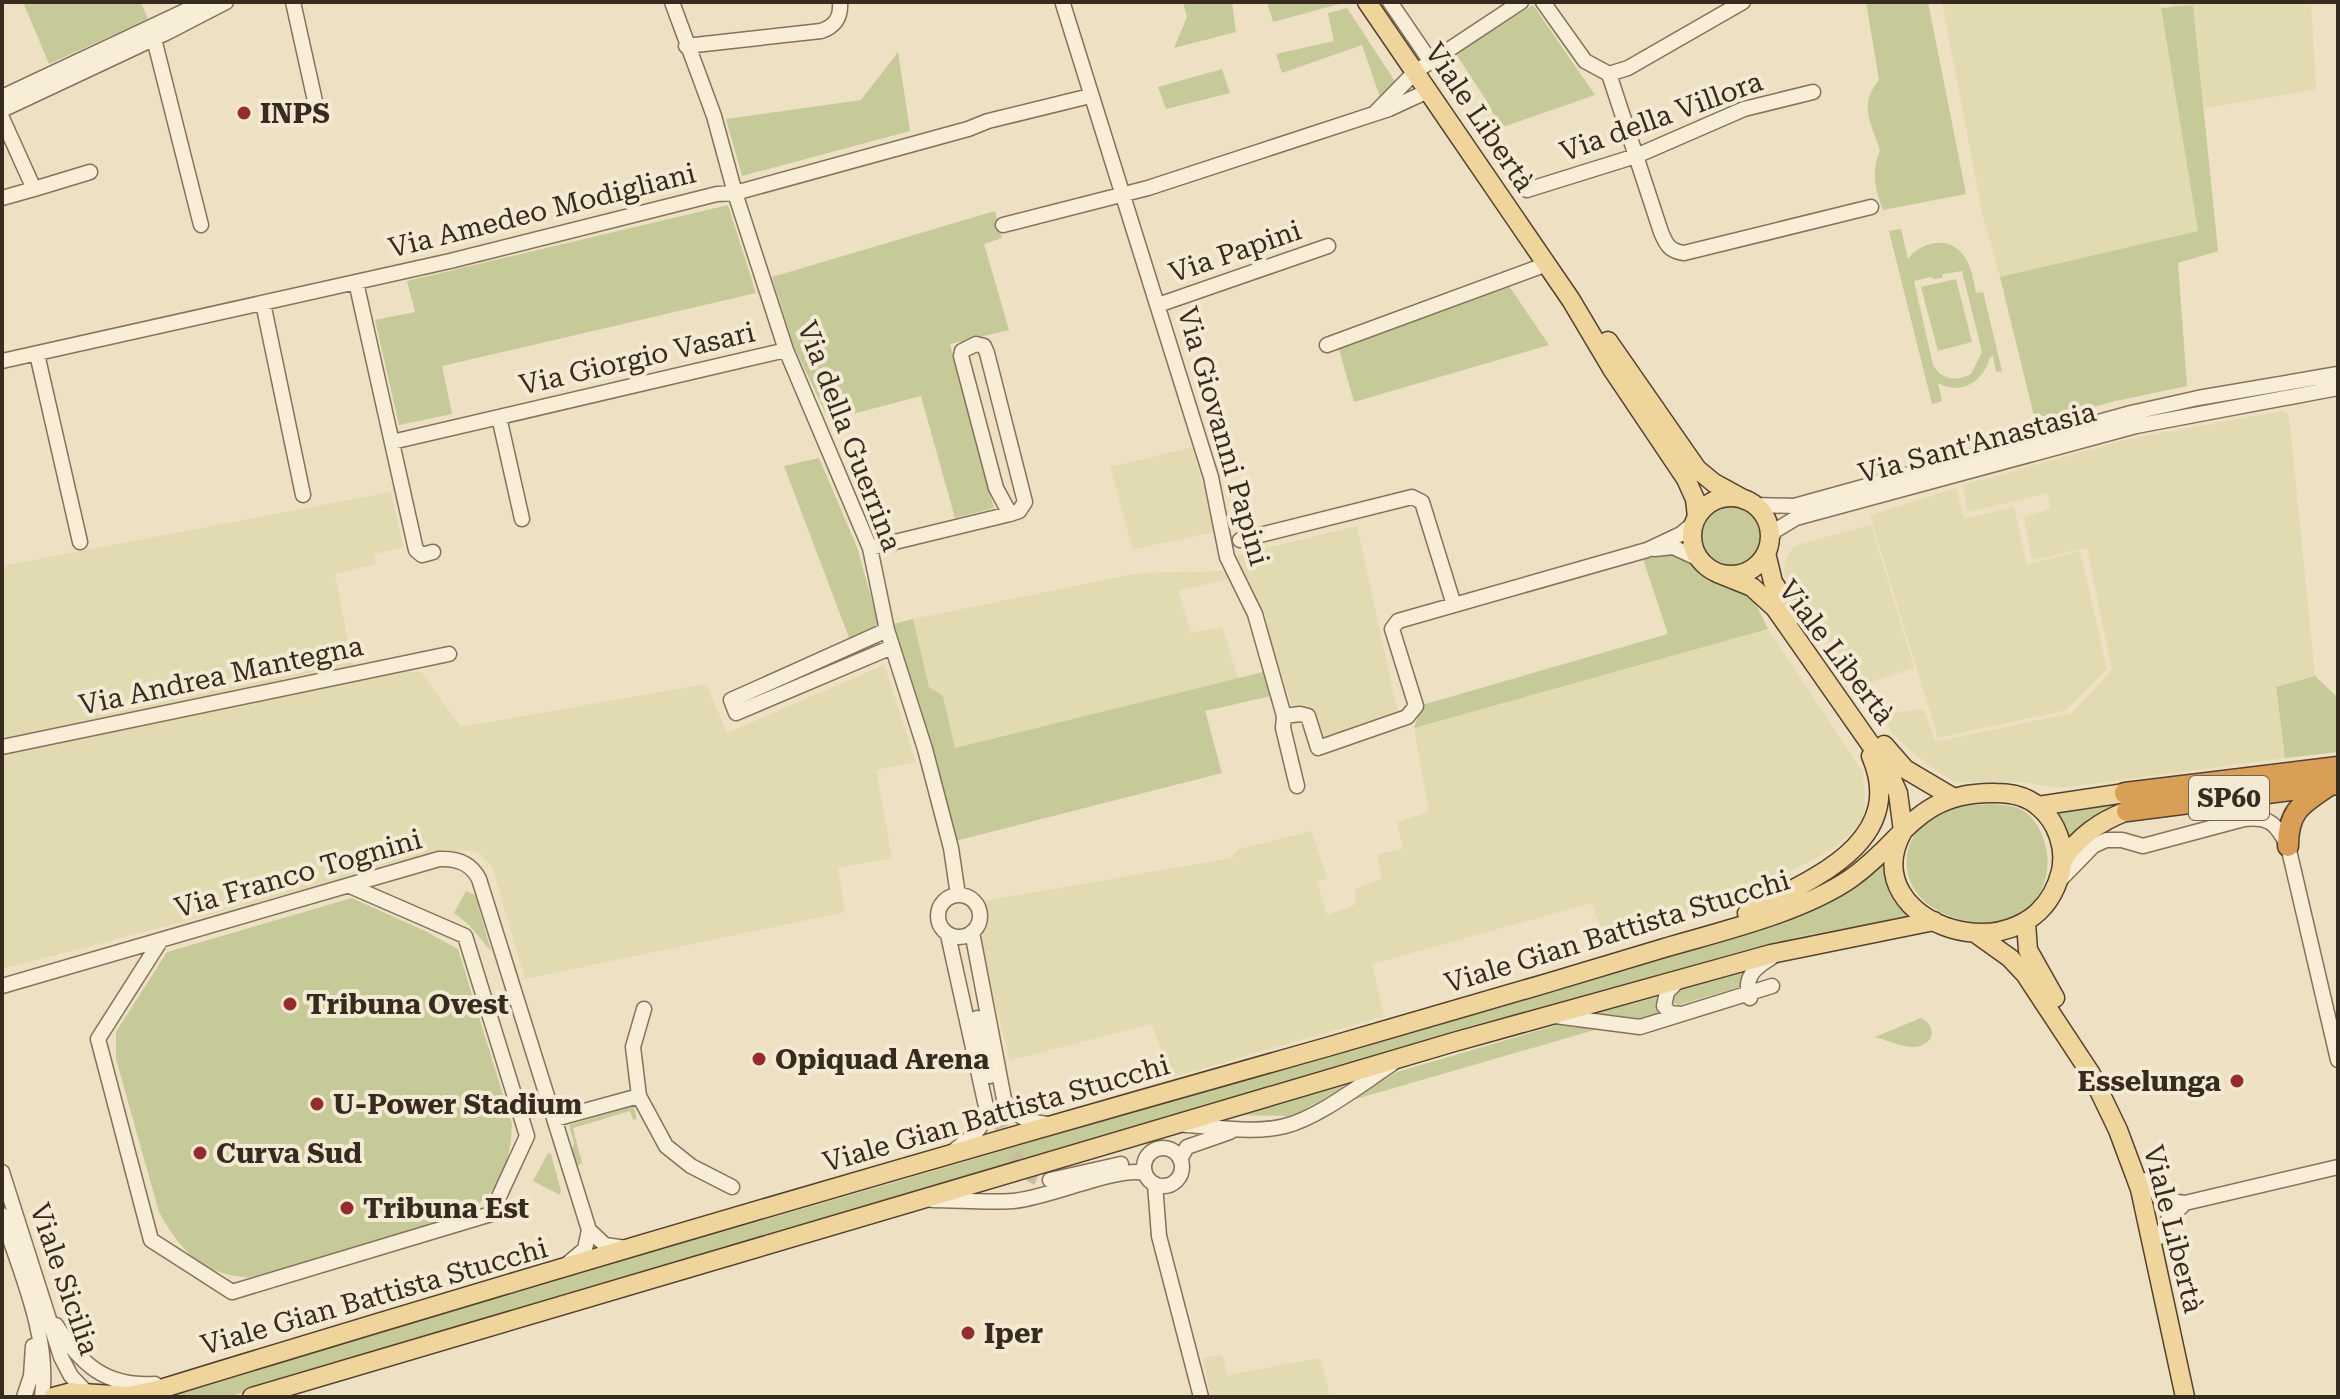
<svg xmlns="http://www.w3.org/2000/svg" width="2340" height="1399" font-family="'Roboto Serif',serif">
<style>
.farmland{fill:#e2dab1}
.green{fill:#c5ca98;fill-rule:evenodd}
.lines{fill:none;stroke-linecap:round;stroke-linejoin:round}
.minor-tunnel{stroke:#c9bca2;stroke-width:14;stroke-dasharray:14 7;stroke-linecap:butt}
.minor-casing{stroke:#86715b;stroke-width:17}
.major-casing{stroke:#54402f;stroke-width:21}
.highway-casing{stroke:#54402f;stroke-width:23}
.minor{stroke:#f8edd6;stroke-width:14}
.major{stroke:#efd49c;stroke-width:18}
.highway{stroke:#da9f56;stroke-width:20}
.poi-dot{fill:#942c2e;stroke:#f4ead3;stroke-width:3}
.labels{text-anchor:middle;stroke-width:8;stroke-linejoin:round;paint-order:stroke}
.shield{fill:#f4ead3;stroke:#706454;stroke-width:2}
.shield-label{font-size:26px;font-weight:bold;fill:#372a1e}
.poi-label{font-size:28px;font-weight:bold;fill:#372a1e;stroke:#f4ead3;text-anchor:start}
.street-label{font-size:28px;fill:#372a1e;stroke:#f4ead3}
</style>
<rect width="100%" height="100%" fill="#ede0c3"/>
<!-- farmland -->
<path class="farmland" d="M 1942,2 L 2160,2 L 2198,231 L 2000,277 L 1982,212 Z
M 2170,2 L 2311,2 L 2316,90 L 2204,108 L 2193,5 L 2171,7 Z
M 2283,411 L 2289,416 L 2315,676 L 2276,688 L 2285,758 L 2060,788 L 2020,782 L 1955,782 L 1926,764 L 1892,733 L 1882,714 L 1924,709 L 1935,742 L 2072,713 L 2112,670 L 2087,548 L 2032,560 L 2024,517 L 2051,509 L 2047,493 L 1968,512 L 1963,485 L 2128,439 Z
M 1192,447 L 1216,532 L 1133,549 L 1110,467 Z
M 1956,488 L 1964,519 L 2014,507 L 2027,565 L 2080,551 L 2107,669 L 2066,710 L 1938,738 L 1870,515 Z
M 391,492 L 403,547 L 375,554 L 375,564 L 335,574 L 353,667 L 2,741 L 2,566 Z
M 1871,525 L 1914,668 L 1859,686 L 1783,573 L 1786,559 L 1794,546 Z
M 1357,526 L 1398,714 L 1321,738 L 1310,708 L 1293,709 L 1259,608 L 1243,573 L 1232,556 Z
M 1228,571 L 1229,579 L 1178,591 L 1191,633 L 1222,627 L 1238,678 L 955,748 L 943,696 L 929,687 L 913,619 L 1139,573 Z
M 1768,629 L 1863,772 L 1865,814 L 1856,829 L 1833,849 L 1756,889 L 1685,914 L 1604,937 L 1592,903 L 1372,964 L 1384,1016 L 1170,1078 L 1152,1024 L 1010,1060 L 976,933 L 983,926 L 986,917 L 984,901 L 1232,858 L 1237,850 L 1311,831 L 1327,878 L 1317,882 L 1327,915 L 1355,905 L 1355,889 L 1382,879 L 1377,855 L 1403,848 L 1397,822 L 1429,812 L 1414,728 Z
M 884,665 L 916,762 L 876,770 L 892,858 L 838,868 L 845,912 L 525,979 L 492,866 L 477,852 L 457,850 L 2,969 L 2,755 L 399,671 L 421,672 L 461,727 L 706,684 L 727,733 Z
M 1222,1355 L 1228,1375 L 1320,1358 L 1330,1397 L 1211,1397 L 1203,1358 Z"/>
<!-- green -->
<path class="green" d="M 23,2 L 141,2 L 148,19 L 49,64 Z
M 1183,2 L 1232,2 L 1236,32 L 1174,48 L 1187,17 Z
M 1267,2 L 1343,2 L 1343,3 L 1273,22 Z
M 1866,2 L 1928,2 L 1966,194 L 1883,210 C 1875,190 1871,171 1880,150 C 1871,122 1858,105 1879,80 Z
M 1533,5 L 1595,95 L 1500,128 L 1488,103 L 1456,54 Z
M 2193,5 L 2218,251 L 2178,263 L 2187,386 L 2111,402 L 2036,424 L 2000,277 L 2198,231 L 2161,8 Z
M 1347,8 L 1396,83 L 1381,100 L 1362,45 L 1282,73 L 1276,54 L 1334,41 L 1328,13 Z
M 898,52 L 910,131 L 742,176 L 726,119 L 861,100 Z
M 1222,69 L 1230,93 L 1166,109 L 1158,87 Z
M 728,205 L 756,293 L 442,366 L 452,414 L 399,425 L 375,320 L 415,312 L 407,281 Z
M 995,211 L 1002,238 L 984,244 L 1009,330 L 950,344 L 994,508 L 955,518 L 921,396 L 829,420 L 794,347 L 772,277 Z
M 1901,229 L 1908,259 C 1923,239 1954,235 1967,261 C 1972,270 1974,282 1976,293 L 1983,292 L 2002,371 L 1996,372 L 1993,356 L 1990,357 C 1984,381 1962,396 1938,383 L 1942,401 L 1932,404 L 1889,231 ZM 1962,271 L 1982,352 L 1971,374 C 1957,382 1942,380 1933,365 L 1914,281 L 1931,277 L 1934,279 L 1942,278 L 1943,274 Z
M 1956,279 L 1972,342 L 1938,351 L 1921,287 Z
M 1509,286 L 1549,345 L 1354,402 L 1339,349 Z
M 819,458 L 857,547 L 878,623 L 875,629 L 850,640 L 784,466 Z
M1699 536a31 31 0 1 1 62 0a31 31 0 1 1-62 0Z
M 1660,553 C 1695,552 1687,569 1709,581 C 1723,588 1739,591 1753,598 L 1768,629 L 1414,728 L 1422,705 L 1668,634 L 1643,559 Z
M 913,619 L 929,687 L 943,696 L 955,748 L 1263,672 L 1271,696 L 1205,711 L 1222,773 L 955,841 L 893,624 Z
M 2315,676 L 2338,698 L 2338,752 L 2285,758 L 2276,687 Z
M 2120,802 L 2088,819 L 2067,840 L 2054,811 Z
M 1992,804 C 2002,805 2013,805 2022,810 C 2030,814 2038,825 2041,833 C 2063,881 2027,932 1973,922 C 1954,919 1932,911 1919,896 C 1894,866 1909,825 1943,811 C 1958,805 1976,805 1992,804 Z
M 1886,859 C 1885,888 1887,898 1909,917 L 1802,936 L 1738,952 L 910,1192 L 228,1397 L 151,1397 L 906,1179 L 1734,935 Z
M 466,891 L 475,895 L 491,951 L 469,925 L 454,913 Z
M 352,898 L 425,931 L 458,949 L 512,1124 C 510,1176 494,1201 446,1224 L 257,1278 C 206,1277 183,1255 159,1212 L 116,1059 L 116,1032 L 167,952 Z
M 1745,971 L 1740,987 L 1678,1005 L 1673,1002 L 1673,994 L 1677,991 Z
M 1658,997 L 1658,1005 L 1664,1014 L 1639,1020 L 1596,1013 Z
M 1921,1018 C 1935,1024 1936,1041 1920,1046 C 1908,1050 1887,1040 1875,1037 Z
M 1561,1024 L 1598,1029 L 1349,1101 L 1397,1072 Z
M 1352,1083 L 1300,1112 L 1288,1116 L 1241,1115 Z
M 633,1106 L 637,1119 L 633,1120 L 630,1111 L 573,1128 L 582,1163 L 577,1166 L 573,1164 L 571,1155 L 574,1143 L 569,1125 Z
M 548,1153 L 551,1154 L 561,1191 L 560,1195 L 533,1181 Z"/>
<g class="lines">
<!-- minor-tunnel -->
<path class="minor-tunnel" d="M 997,1115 C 1006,1138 1019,1183 1050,1180"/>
<defs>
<path id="minor" d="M 293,2 L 315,101
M 672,2 L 714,116 L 735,193 L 786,350 L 870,548 L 887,630 L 925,749 L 951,848 L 958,895
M 1390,2 L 1431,62
M 1543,2 L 1585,61 L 1609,74
M 1063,4 L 1211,477 L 1227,557 L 1255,614 L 1284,716 L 1283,728 L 1297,786
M 152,31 L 201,225
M 686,46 L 821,31 C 836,26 841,17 840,2
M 1609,74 L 1661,232 C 1666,244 1669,251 1684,253 L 1871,207
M 1609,74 L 1628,68 L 1743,2
M 2,97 L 204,2
M 2,110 L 166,33 L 226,2
M 1376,112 L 1415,72 L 1521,2
M 2,118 L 34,189 L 90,172
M 1527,190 L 1636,156 L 1744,109 L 1813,92
M 2,198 L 34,189
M 1003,225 L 1148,188 L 1389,109 L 1428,91
M 356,282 L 416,550 L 422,555 L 433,552
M 263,303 L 303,495
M 1158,305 L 1328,246
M 1327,345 L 1547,264
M 37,354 L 80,542
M 2,361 L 450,261 L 717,194 L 735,193 L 968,129 L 988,121 L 1090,96
M 499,417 L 522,519
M 392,442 L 786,350
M 1754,505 L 1794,506 L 2131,413 L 2198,398 L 2338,374
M 1240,540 L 1412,497 L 1422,502 L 1454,605
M 1769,540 L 1776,530 L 1796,518 L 2136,426 L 2338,388
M 870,548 L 1010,514 L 1019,511 L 1025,502 L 987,353 L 984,346 L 976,344 L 962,351 L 961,356 L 996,488 L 1010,514
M 1655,549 L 1673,547 L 1699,559
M 887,630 L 731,700 L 736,713 L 892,647
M 1284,716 L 1300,714 L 1308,716 L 1318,748 L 1407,717 L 1416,706 L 1392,629 L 1398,621 L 1647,550 L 1681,534 L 1694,523
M 2,747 L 449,654
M 2057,883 L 2093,846 L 2106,840 L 2122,840 L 2143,846 L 2244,819 C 2270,816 2276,824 2288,846 L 2338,1060
M938 916a21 21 0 1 1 42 0a21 21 0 1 1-42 0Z
M 972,932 L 1004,1099 C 1015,1116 1028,1123 1049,1124
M 948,935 L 987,1111 C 983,1129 970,1139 956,1149
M 161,940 L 98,1039 L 151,1240 L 232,1292 L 491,1214 L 527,1136 L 465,936 L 350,886
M 1678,981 L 1667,992 L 1664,1006 L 1670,1013 L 1681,1014
M 2,986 L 439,859 C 457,858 471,863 479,879 L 589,1230 L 585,1249 L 566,1265
M 1750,998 C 1743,978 1754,968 1771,958
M 644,1009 L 633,1047 L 639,1096 L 666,1146 L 691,1166 L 732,1187
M 1555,1016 L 1640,1027 L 1772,986
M 977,1018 L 990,1076
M 555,1119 L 639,1096
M 1186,1125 C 1219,1127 1253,1134 1285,1126 C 1318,1118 1363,1083 1392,1064
M1144 1167a19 19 0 1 1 38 0a19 19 0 1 1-38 0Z
M 1180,1159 L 1187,1147 L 1230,1132
M 2,1172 L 61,1357 L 71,1376 L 90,1396
M 1050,1180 L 1121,1164
M 2146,1180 C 2156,1196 2166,1201 2185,1203 L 2338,1167
M 1155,1184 L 1159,1236 L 1201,1397
M 932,1200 C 958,1200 986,1203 1013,1201 C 1049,1198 1117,1166 1145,1173
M 2,1215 C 20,1272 50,1336 42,1397
M 589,1230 L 605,1245 L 626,1248
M 2160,1237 L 2168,1220 L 2185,1203
M 56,1325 C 81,1365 106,1387 155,1384
M 24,1397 L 31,1376 L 33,1346"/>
<path id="major" d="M 1367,2 L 1571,300 L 1612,369 L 1686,479 L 1695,499 L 1697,517
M 1608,341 L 1697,469 L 1714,483 L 1745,500
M1692 536a39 39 0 1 1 78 0a39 39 0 1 1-78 0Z
M 1766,553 L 1773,582 L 1794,615
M 1717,573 L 1752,587 L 1775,608 L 1887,768 L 1898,793 L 1903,831
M 1884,745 L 1905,769 L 1954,798
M 2038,806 L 2125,793
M 2062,861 C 2080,835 2099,822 2127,811
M 1747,913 C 1807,881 1909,844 1871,756
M 2026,923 L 2028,950 L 2055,998
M 1975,933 L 2010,958 L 2025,974 L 2091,1074 L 2118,1130 L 2140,1189 L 2185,1397
M 82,1393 L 128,1396 L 157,1390 C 546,1271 936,1157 1327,1047 C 1439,1015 1552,982 1664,948 C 1722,931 1800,913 1850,879 C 1906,840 1916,791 1996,793 C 2011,793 2027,796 2039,807 C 2057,822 2066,848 2061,871 C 2033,984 1850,925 1903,831
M 53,1397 L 72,1392 L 91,1397
M 252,1397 L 1454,1042 L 1771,954 L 1934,921"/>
<path id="highway" d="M 2125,793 L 2338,767
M 2127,811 L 2338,784
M 2288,846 C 2288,812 2300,805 2327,787"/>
</defs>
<!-- minor casing -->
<use href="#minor" class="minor-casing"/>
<!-- major casing -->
<use href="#major" class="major-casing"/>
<!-- highway casing -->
<use href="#highway" class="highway-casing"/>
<!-- minor -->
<use href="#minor" class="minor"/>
<!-- major -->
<use href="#major" class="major"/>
<!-- highway -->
<use href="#highway" class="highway"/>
</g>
<!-- markers -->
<g class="poi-dot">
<circle cx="244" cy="113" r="8"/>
<circle cx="290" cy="1004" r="8"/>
<circle cx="759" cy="1059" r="8"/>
<circle cx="2237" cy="1081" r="8"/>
<circle cx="317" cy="1104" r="8"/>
<circle cx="200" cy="1153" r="8"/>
<circle cx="347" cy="1208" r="8"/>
<circle cx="968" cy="1333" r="8"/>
</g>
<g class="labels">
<!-- shield labels -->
<rect class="shield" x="2189" y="776" width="80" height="44" rx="6"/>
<g class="shield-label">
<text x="2229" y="807">SP60</text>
</g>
<!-- poi labels -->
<g class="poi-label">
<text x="260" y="123">INPS</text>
<text x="306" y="1014">Tribuna Ovest</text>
<text x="775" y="1069">Opiquad Arena</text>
<text x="2221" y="1091" text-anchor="end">Esselunga</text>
<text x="333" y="1114">U-Power Stadium</text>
<text x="216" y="1163">Curva Sud</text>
<text x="363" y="1218">Tribuna Est</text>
<text x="984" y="1343">Iper</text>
</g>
<!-- street labels -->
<g class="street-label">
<text transform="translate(1661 116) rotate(-20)" y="10">Via della Villora</text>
<text transform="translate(1480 117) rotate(56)" y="10">Viale Libertà</text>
<text transform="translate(542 210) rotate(-14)" y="10">Via Amedeo Modigliani</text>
<text transform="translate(1235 251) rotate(-19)" y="10">Via Papini</text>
<text transform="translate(637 358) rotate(-13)" y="10">Via Giorgio Vasari</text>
<text transform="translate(850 436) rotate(69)" y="10">Via della Guerrina</text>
<text transform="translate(1224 436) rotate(74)" y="10">Via Giovanni Papini</text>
<text transform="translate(1977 442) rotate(-15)" y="10">Via Sant'Anastasia</text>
<text transform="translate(1837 652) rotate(53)" y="10">Viale Libertà</text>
<text transform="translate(221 675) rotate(-12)" y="10">Via Andrea Mantegna</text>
<text transform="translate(298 873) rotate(-16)" y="10">Via Franco Tognini</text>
<text transform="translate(1617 931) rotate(-17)" y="10">Viale Gian Battista Stucchi</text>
<text transform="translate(996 1113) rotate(-16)" y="10">Viale Gian Battista Stucchi</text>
<text transform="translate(2174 1229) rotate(76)" y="10">Viale Libertà</text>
<text transform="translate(65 1279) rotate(71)" y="10">Viale Sicilia</text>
<text transform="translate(374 1296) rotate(-16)" y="10">Viale Gian Battista Stucchi</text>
</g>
</g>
<!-- border -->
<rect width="2340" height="1399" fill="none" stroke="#372a1e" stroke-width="8"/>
</svg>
